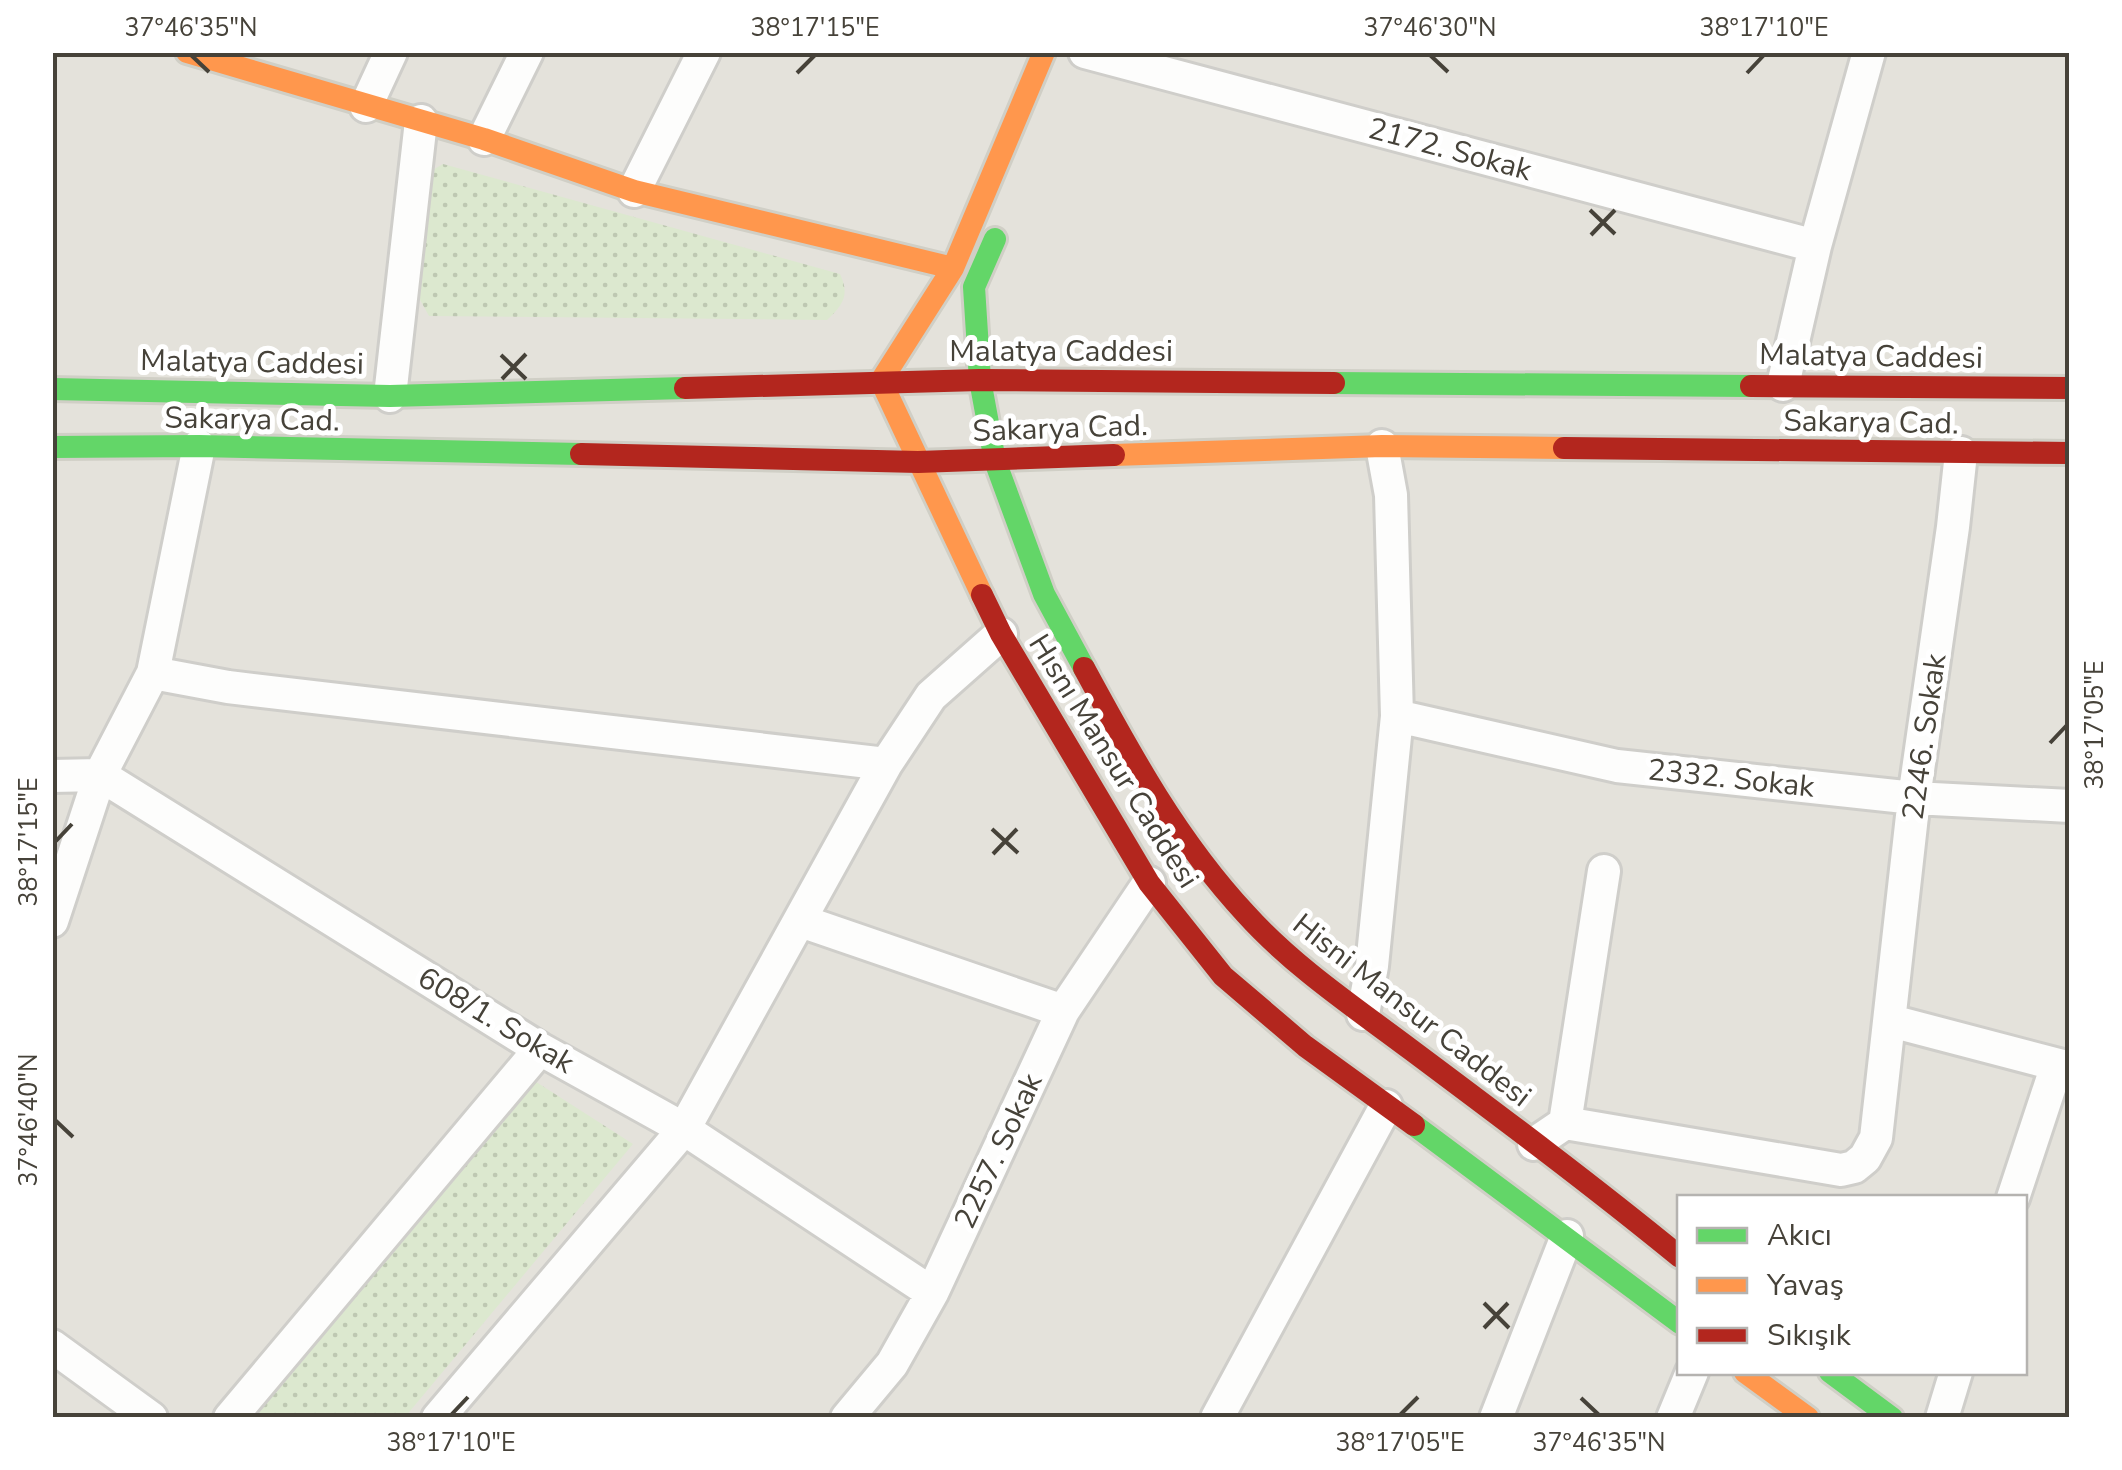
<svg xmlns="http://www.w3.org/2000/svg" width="2122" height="1470" font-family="'Nunito Sans',sans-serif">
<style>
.residential{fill:#e4e2db;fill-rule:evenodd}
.grass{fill:url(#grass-dots)}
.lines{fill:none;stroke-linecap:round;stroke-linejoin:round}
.street-casing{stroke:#cfceca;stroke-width:38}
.fast-casing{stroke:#d0cfc6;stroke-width:28}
.slow-casing{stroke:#d0cfc6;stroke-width:28}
.jam-casing{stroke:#d0cfc6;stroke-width:28}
.street{stroke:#fdfdfc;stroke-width:32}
.fast{stroke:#63d668;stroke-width:22}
.slow{stroke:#ff974d;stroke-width:22}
.jam{stroke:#b3261e;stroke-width:22}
.ticks{fill:none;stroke:#464239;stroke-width:4}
.labels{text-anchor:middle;stroke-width:10;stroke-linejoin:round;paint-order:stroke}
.street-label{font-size:30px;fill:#464239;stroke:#fff}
.neatline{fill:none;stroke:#464239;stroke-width:4}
.ticks-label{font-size:25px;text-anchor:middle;fill:#464239}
</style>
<defs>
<pattern id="grass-dots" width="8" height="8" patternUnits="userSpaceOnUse" patternTransform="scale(2.5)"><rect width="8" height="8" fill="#dce8cf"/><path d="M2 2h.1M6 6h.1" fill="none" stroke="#bec8b2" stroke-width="1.8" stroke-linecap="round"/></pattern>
</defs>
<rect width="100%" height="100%" fill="#f1f0ec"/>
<!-- residential -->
<path class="residential" d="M 52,53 L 2069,53 L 2069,1417 L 53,1417 ZM 1680,1198 L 2024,1198 L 2024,1372 L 1680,1372 Z"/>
<!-- grass -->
<path class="grass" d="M 443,164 L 840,274 C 850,295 843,305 827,320 L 429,316 L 414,289 L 424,175 Z
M 530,1078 L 633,1144 L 405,1417 L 251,1418 Z"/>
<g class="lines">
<defs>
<path id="street" d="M 1085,52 L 1815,246
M 366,106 L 391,52
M 484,139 L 527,52
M 634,191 L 704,52
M 1783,385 L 1815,246 L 1869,52
M 390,396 L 421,121
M 153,673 L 228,687 L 886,764
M 1397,716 L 1617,766 L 1914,798 L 2070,806
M 52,776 L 100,775 L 540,1049 L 684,1129 L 932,1293
M 52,921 L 100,775 L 153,673 L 199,446
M 801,921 L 1063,1011
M 1363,1014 L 1372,966 L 1397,716 L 1391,495 L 1382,446
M 1891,1021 L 2070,1068
M 1565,1123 L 1604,871
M 1534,1144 L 1565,1123 L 1841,1170 L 1854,1167 L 1865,1158 L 1876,1138 L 1914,798 L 1953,527 L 1961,453
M 2013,1198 L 2057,1065
M 52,1346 L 151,1418
M 230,1418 L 540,1049
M 438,1418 L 684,1129 L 886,764 L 931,696 L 1001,634
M 847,1418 L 892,1364 L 932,1293 L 1063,1011 L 1149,883
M 1217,1418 L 1386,1106
M 1496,1418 L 1567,1236
M 1673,1418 L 1692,1372
M 1942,1418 L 1956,1372"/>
<path id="fast" d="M 995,239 L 974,287 L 980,380 L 995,461 L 1044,594 L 1084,668
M 1334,383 L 1751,386
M 52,389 L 390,396 L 685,388
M 52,447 L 199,446 L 581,454
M 1414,1125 L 1680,1323
M 1830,1372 L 1892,1418"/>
<path id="slow" d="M 187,52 L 484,139 L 634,191 L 953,268
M 1114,455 L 1382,446 L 1564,448
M 982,595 L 881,381 L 953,268 L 1044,52
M 1745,1372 L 1808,1418"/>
<path id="jam" d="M 1751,386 L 2070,388
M 685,388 L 980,380 L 1334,383
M 1564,448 L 2070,453
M 581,454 L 918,462 L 1114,455
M 982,595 L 1001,634 L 1149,883 L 1223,976 L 1305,1046 L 1414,1125
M 1084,668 C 1131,755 1178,841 1246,914 C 1293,966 1354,1007 1410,1049 C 1501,1117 1592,1185 1680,1257"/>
</defs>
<!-- street casing -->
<use href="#street" class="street-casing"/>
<!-- fast casing -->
<use href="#fast" class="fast-casing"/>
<!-- slow casing -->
<use href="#slow" class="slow-casing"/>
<!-- jam casing -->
<use href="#jam" class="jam-casing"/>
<!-- street -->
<use href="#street" class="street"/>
<!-- fast -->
<use href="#fast" class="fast"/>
<!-- slow -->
<use href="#slow" class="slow"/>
<!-- jam -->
<use href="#jam" class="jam"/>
</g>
<!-- ticks -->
<path class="ticks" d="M 191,55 L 209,72M 1430,55 L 1448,72M 797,73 L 815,55M 1747,73 L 1764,55M 1590,210 L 1615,234M 1591,235 L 1615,210M 501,355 L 526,379M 502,379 L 526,354M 2050,743 L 2067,725M 992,829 L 1018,853M 55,842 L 72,824M 993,854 L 1017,829M 55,1120 L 73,1137M 1484,1303 L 1509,1328M 1484,1328 L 1508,1303M 1581,1398 L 1599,1415M 451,1415 L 468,1397M 1400,1415 L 1418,1397"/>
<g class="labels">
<!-- street labels -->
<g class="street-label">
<text transform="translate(1450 149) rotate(15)" y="10">2172. Sokak</text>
<text x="1061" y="361">Malatya Caddesi</text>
<text transform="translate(1871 356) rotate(1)" y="10">Malatya Caddesi</text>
<text transform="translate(252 362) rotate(1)" y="10">Malatya Caddesi</text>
<text transform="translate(252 419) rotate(1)" y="10">Sakarya Cad.</text>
<text transform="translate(1871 422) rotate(1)" y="10">Sakarya Cad.</text>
<text transform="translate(1060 428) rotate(-2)" y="10">Sakarya Cad.</text>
<text transform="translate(1924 737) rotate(-82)" y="10">2246. Sokak</text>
<text transform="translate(1114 761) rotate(58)" y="10">Hısnı Mansur Caddesi</text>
<text transform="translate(1731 778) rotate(6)" y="10">2332. Sokak</text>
<text transform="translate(1412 1010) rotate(38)" y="10">Hisni Mansur Caddesi</text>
<text transform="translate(496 1020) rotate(31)" y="10">608/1. Sokak</text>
<text transform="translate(998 1151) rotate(-65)" y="10">2257. Sokak</text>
</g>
</g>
<!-- border -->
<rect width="2122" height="1470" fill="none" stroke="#ffffff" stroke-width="110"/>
<!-- legend -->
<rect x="1677" y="1195" width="350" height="180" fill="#ffffff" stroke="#b5b3b0" stroke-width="2.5"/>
<rect x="1697" y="1228" width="50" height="15" fill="#63d668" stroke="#b5b3b0" stroke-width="2.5"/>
<text x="1767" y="1245" font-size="30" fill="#464239">Akıcı</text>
<rect x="1697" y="1278" width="50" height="15" fill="#ff974d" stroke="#b5b3b0" stroke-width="2.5"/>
<text x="1767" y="1295" font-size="30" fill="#464239">Yavaş</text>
<rect x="1697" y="1328" width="50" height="15" fill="#b3261e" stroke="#b5b3b0" stroke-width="2.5"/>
<text x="1767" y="1345" font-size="30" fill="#464239">Sıkışık</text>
<rect x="55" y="55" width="2012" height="1360" class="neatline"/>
<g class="ticks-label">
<text x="191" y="36">37°46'35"N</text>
<text x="815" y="36">38°17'15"E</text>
<text x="1430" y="36">37°46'30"N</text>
<text x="1764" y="36">38°17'10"E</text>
<text transform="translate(2094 725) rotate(-90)" y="9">38°17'05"E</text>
<text transform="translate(28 842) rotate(-90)" y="9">38°17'15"E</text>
<text transform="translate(28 1120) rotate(-90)" y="9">37°46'40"N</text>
<text x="451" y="1451">38°17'10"E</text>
<text x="1400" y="1451">38°17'05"E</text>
<text x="1599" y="1451">37°46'35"N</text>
</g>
</svg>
